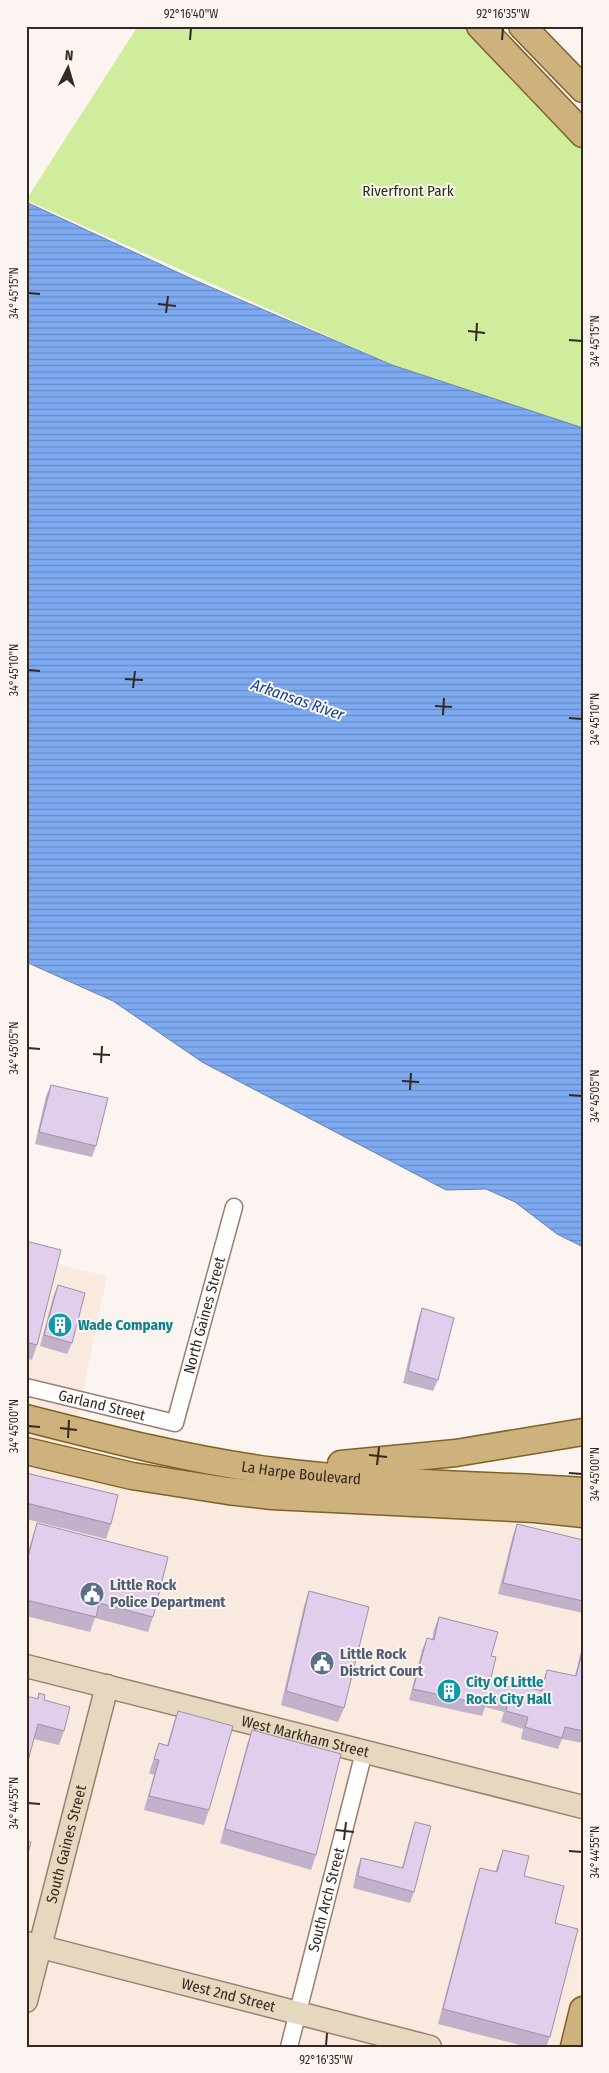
<svg xmlns="http://www.w3.org/2000/svg" width="609" height="2073" font-family="'Fira Sans Condensed',sans-serif">
<style>
.built{fill:#f9e9df}
.green{fill:#d0ed9e}
.water{fill:url(#water-rules);stroke:#6783b3}
.lines{fill:none;stroke-linecap:round;stroke-linejoin:round}
.street-casing{stroke:#9c7e6c;stroke-width:19}
.secondary-casing{stroke:#9c7e6c;stroke-width:25}
.primary-casing{stroke:#836024;stroke-width:29}
.street{stroke:#fff;stroke-width:16}
.secondary{stroke:#e6d8be;stroke-width:22}
.primary{stroke:#ceb27d;stroke-width:26}
.wall{fill:#c2b1cb}
.building{fill:#e1ceec;stroke:#9e90a5}
.ticks{fill:none;stroke:#352821;stroke-width:2}
.labels{text-anchor:middle;stroke-width:4;stroke-linejoin:round;paint-order:stroke}
.park-label{font-size:15px;fill:#283410;stroke:#fbf4f0}
.street-label{font-size:15px;fill:#352821;stroke:#fbf4f0}
.culture-label{font-size:15px;font-weight:bold;fill:#0d838f;stroke:#fbf4f0;text-anchor:start}
.service-label{font-size:15px;font-weight:bold;fill:#4e5e75;stroke:#fbf4f0;text-anchor:start}
.water-label{font-size:16px;font-style:italic;fill:#0f4798;stroke:#fbf4f0}
.neatline{fill:none;stroke:#352821;stroke-width:2}
.ticks-label{font-size:12px;text-anchor:middle;fill:#352821}
</style>
<defs>
<pattern id="water-rules" width="6" height="5" patternUnits="userSpaceOnUse" patternTransform="scale(1.25)"><rect width="6" height="5" fill="#7daaf1"/><path d="M0 2.5h6" fill="none" stroke="#678ac3"/></pattern>
</defs>
<rect width="100%" height="100%" fill="#fbf4f0"/>
<!-- built -->
<path class="built" d="M 26,1257 L 107,1276 L 66,1471 L 164,1490 L 583,1530 L 583,2047 L 26,2047 Z"/>
<!-- green -->
<path class="green" d="M 138,26 L 479,26 L 583,134 L 583,428 L 392,365 L 26,200 Z"/>
<!-- water -->
<path class="water" d="M 26,202 L 192,279 L 392,365 L 583,428 L 583,1247 L 557,1234 L 515,1202 L 486,1189 L 446,1190 L 202,1062 L 113,1001 L 26,962 Z"/>
<g class="lines">
<defs>
<g id="street">
<path id="s1" d="M 26,1387 L 175,1423 L 234,1207"/>
<path id="s2" d="M 289,2047 L 364,1752"/>
</g>
<g id="secondary">
<path id="s3" d="M 26,1666 L 583,1807"/>
<path id="s4" d="M 26,1943 L 430,2047"/>
<path id="s5" d="M 26,2001 L 107,1686"/>
</g>
<g id="primary">
<path d="M 480,26 L 583,134"/>
<path d="M 522,26 L 583,89"/>
<path id="s6" d="M 26,1418 C 108,1439 190,1460 274,1471 C 376,1484 480,1484 583,1491"/>
<path d="M 26,1451 L 132,1476 L 228,1491 L 272,1496 L 535,1509 L 583,1514"/>
<path d="M 341,1464 L 456,1453 L 583,1432"/>
<path d="M 574,2047 L 583,2010"/>
</g>
</defs>
<!-- street casing -->
<use href="#street" class="street-casing"/>
<!-- secondary casing -->
<use href="#secondary" class="secondary-casing"/>
<!-- primary casing -->
<use href="#primary" class="primary-casing"/>
<!-- street -->
<use href="#street" class="street"/>
<!-- secondary -->
<use href="#secondary" class="secondary"/>
<!-- primary -->
<use href="#primary" class="primary"/>
</g>
<!-- wall -->
<path class="wall" d="M 51,1085 L 96,1146 L 92,1157 L 35,1144 L 46,1096 Z
M 26,1241 L 37,1345 L 32,1360 L 26,1358 Z
M 58,1285 L 72,1343 L 67,1354 L 40,1346 L 53,1297 Z
M 422,1308 L 438,1380 L 433,1391 L 403,1383 L 418,1320 Z
M 26,1473 L 111,1524 L 106,1539 L 26,1519 Z
M 37,1523 L 153,1617 L 148,1632 L 95,1618 L 90,1632 L 26,1616 L 26,1559 L 32,1538 Z
M 517,1524 L 583,1540 L 583,1613 L 498,1594 L 513,1535 Z
M 309,1591 L 344,1708 L 338,1722 L 281,1705 L 304,1606 Z
M 439,1617 L 491,1656 L 490,1682 L 511,1687 L 541,1691 L 543,1682 L 547,1670 L 575,1676 L 583,1642 L 583,1743 L 562,1739 L 558,1749 L 521,1739 L 523,1729 L 501,1722 L 504,1712 L 485,1707 L 482,1716 L 409,1700 L 422,1650 L 427,1638 L 432,1640 L 434,1629 Z
M 39,1693 L 64,1731 L 59,1745 L 34,1739 L 37,1699 Z
M 178,1711 L 209,1810 L 204,1825 L 144,1810 L 154,1775 L 149,1773 L 159,1743 L 167,1746 L 173,1725 Z
M 252,1730 L 316,1855 L 311,1870 L 220,1843 L 247,1745 Z
M 415,1822 L 414,1892 L 410,1903 L 353,1888 L 357,1869 L 361,1858 L 402,1868 L 411,1834 Z
M 503,1850 L 524,1876 L 555,1923 L 550,2037 L 546,2047 L 527,2047 L 438,2024 L 475,1883 L 480,1868 L 495,1872 Z"/>
<!-- building -->
<path class="building" d="M 51,1085 L 108,1098 L 96,1146 L 39,1132 Z
M 26,1241 L 61,1250 L 37,1345 L 26,1342 Z
M 58,1285 L 85,1293 L 72,1343 L 44,1335 Z
M 422,1308 L 454,1318 L 438,1380 L 408,1371 Z
M 26,1473 L 118,1495 L 111,1524 L 26,1503 Z
M 37,1523 L 168,1557 L 153,1617 L 99,1603 L 96,1617 L 26,1600 L 26,1565 Z
M 517,1524 L 583,1540 L 583,1601 L 503,1583 Z
M 309,1591 L 369,1607 L 344,1708 L 286,1691 Z
M 439,1617 L 498,1632 L 491,1656 L 496,1657 L 490,1682 L 511,1687 L 512,1683 L 542,1691 L 547,1670 L 576,1676 L 583,1649 L 583,1731 L 565,1727 L 562,1738 L 525,1727 L 528,1717 L 506,1711 L 508,1701 L 489,1696 L 486,1705 L 413,1689 L 427,1638 L 434,1640 Z
M 39,1693 L 45,1695 L 44,1700 L 70,1707 L 64,1731 L 38,1724 L 26,1768 L 26,1696 L 38,1699 Z
M 178,1711 L 233,1726 L 209,1810 L 149,1796 L 159,1760 L 154,1759 L 159,1743 L 168,1746 Z
M 252,1730 L 341,1754 L 316,1855 L 225,1829 Z
M 415,1822 L 431,1826 L 414,1892 L 358,1876 L 361,1858 L 403,1868 Z
M 26,1841 L 31,1842 L 26,1861 Z
M 503,1850 L 529,1856 L 524,1876 L 564,1886 L 555,1923 L 578,1929 L 550,2037 L 443,2009 L 480,1868 L 497,1872 Z"/>
<!-- ticks -->
<path class="ticks" d="M 190,40 L 191,28M 502,40 L 503,28M 28,293 L 40,294M 158,304 L 176,306M 166,313 L 168,296M 468,331 L 485,333M 569,340 L 582,341M 476,341 L 477,323M 28,670 L 40,671M 125,679 L 143,680M 133,688 L 135,671M 435,706 L 452,707M 443,715 L 444,698M 569,718 L 582,719M 28,1048 L 40,1049M 93,1054 L 110,1055M 101,1063 L 102,1046M 402,1081 L 419,1082M 410,1090 L 411,1073M 569,1095 L 582,1096M 28,1426 L 40,1427M 60,1428 L 77,1430M 68,1438 L 69,1420M 369,1455 L 387,1457M 377,1465 L 379,1447M 569,1473 L 582,1474M 28,1803 L 40,1804M 336,1830 L 354,1832M 344,1840 L 346,1822M 569,1851 L 582,1852M 326,2046 L 327,2033"/>
<!-- icons -->
<defs>
<symbol id="building-disc" viewBox="-11 -11 22 22"><circle r="9.5" fill="#0f9aa8" stroke="#fbf4f0"/><path d="M-4-6H4V6H1V3H-1V6H-4ZM-2.5-4.3h1.7v1.8h-1.7ZM.8-4.3h1.7v1.8H.8ZM-2.5-1h1.7V.8h-1.7ZM.8-1h1.7V.8H.8Z" fill="#fff"/></symbol>
<symbol id="civic-disc" viewBox="-11 -11 22 22"><circle r="9.5" fill="#5c6f8a" stroke="#fbf4f0"/><path d="M-.6-6.5H3V-4.5H.6V-3L4-1V1h2V6H-6V1h2V-1L-.6-3ZM-1.2 2.5V6h2.4V2.5Z" fill="#fff"/></symbol>
</defs>
<g fill-rule="evenodd">
<use href="#building-disc" x="46" y="1311" width="28" height="28"/>
<use href="#civic-disc" x="78" y="1580" width="28" height="28"/>
<use href="#civic-disc" x="308" y="1649" width="28" height="28"/>
<use href="#building-disc" x="435" y="1677" width="28" height="28"/>
</g>
<g class="labels">
<!-- park labels -->
<g class="park-label">
<text x="408" y="196">Riverfront Park</text>
</g>
<!-- street labels -->
<g class="street-label">
<text dy="5" stroke="none"><textPath href="#s1" startOffset="265">North Gaines Street</textPath></text>
<text dy="5" stroke="none"><textPath href="#s1" startOffset="78">Garland Street</textPath></text>
<text dy="5" stroke="none"><textPath href="#s6" startOffset="281">La Harpe Boulevard</textPath></text>
<text dy="5" stroke="none"><textPath href="#s3" startOffset="288">West Markham Street</textPath></text>
<text dy="5" stroke="none"><textPath href="#s5" startOffset="162">South Gaines Street</textPath></text>
<text dy="5" stroke="none"><textPath href="#s2" startOffset="152">South Arch Street</textPath></text>
<text dy="5" stroke="none"><textPath href="#s4" startOffset="209">West 2nd Street</textPath></text>
</g>
<!-- culture labels -->
<g class="culture-label">
<text x="78" y="1330">Wade Company</text>
<text x="466" y="1687">City Of Little<tspan x="466" dy="17">Rock City Hall</tspan></text>
</g>
<!-- service labels -->
<g class="service-label">
<text x="110" y="1590">Little Rock<tspan x="110" dy="17">Police Department</tspan></text>
<text x="340" y="1659">Little Rock<tspan x="340" dy="17">District Court</tspan></text>
</g>
<!-- water labels -->
<g class="water-label">
<text transform="translate(298 699) rotate(19)" y="6">Arkansas River</text>
</g>
</g>
<!-- border -->
<rect width="609" height="2073" fill="none" stroke="#fbf4f0" stroke-width="55"/>
<!-- north arrow -->
<g transform="translate(68 68) rotate(5)" stroke="#fbf4f0" stroke-width="4" paint-order="stroke">
<path d="M0-4L9 19L0 12L-9 19Z" fill="#352821"/>
<text y="-8" font-size="14" font-weight="bold" text-anchor="middle" fill="#352821">N</text>
</g>
<rect x="28" y="28" width="554" height="2018" class="neatline"/>
<g class="ticks-label">
<text x="191" y="18">92°16'40"W</text>
<text x="503" y="18">92°16'35"W</text>
<text transform="translate(14 293) rotate(-90)" y="4">34°45'15"N</text>
<text transform="translate(595 341) rotate(-90)" y="4">34°45'15"N</text>
<text transform="translate(14 670) rotate(-90)" y="4">34°45'10"N</text>
<text transform="translate(595 719) rotate(-90)" y="4">34°45'10"N</text>
<text transform="translate(14 1048) rotate(-90)" y="4">34°45'05"N</text>
<text transform="translate(595 1096) rotate(-90)" y="4">34°45'05"N</text>
<text transform="translate(14 1426) rotate(-90)" y="4">34°45'00"N</text>
<text transform="translate(595 1474) rotate(-90)" y="4">34°45'00"N</text>
<text transform="translate(14 1803) rotate(-90)" y="4">34°44'55"N</text>
<text transform="translate(595 1852) rotate(-90)" y="4">34°44'55"N</text>
<text x="326" y="2064">92°16'35"W</text>
</g>
</svg>
